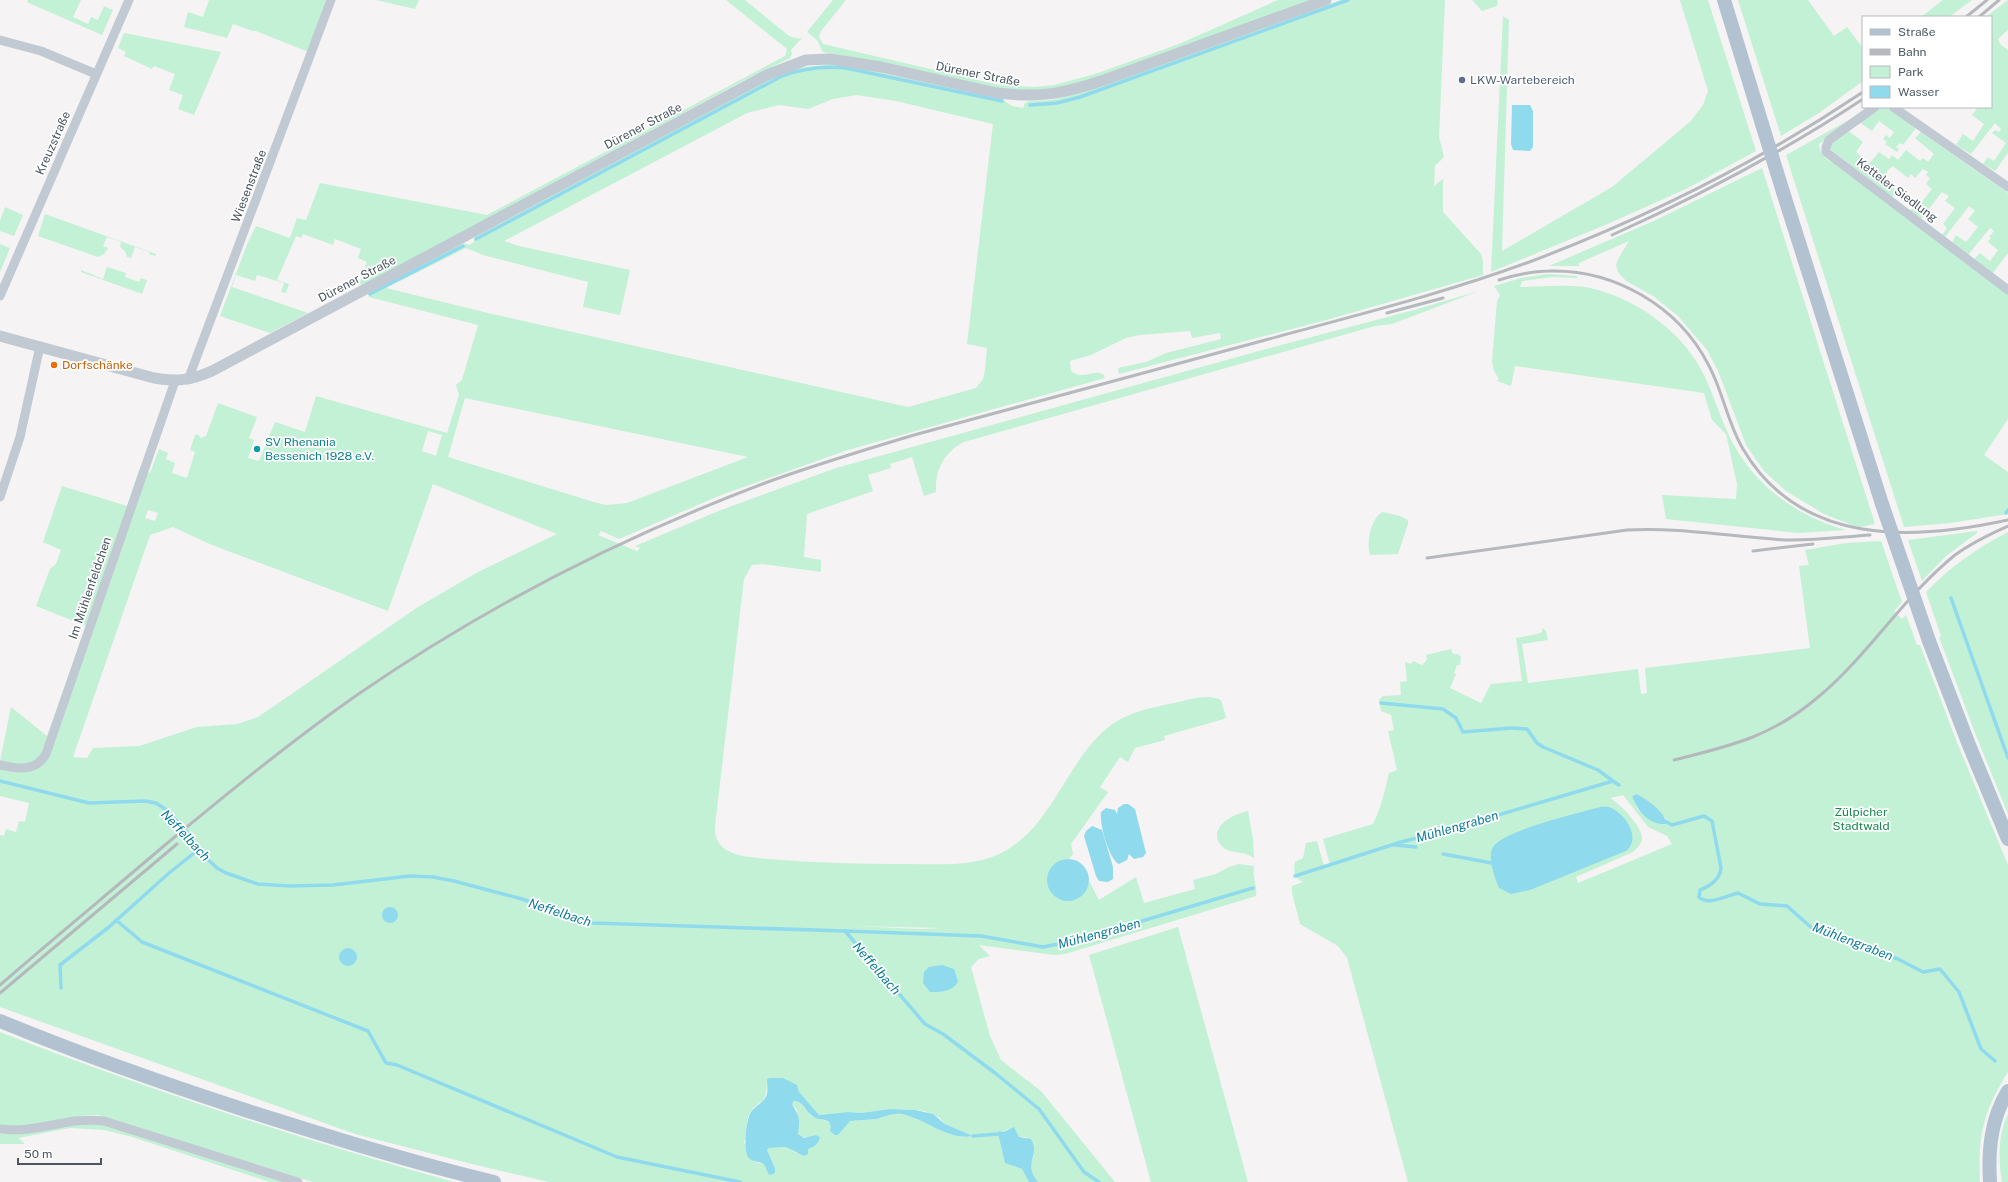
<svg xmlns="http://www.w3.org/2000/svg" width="2008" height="1182" font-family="'Public Sans',sans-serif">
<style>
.green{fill:#c3f1d5;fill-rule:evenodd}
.water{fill:#90daee}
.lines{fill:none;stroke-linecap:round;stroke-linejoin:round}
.stream{stroke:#90daee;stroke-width:3.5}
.minor{stroke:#c1cad2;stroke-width:9}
.tertiary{stroke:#c1cad2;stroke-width:11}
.primary{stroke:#b3c2d1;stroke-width:14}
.rail{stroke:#b5b8bd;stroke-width:3}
.primary-bridge{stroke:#b3c2d1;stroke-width:14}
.service-dot{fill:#5c6f8a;stroke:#fff;stroke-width:1.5}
.food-dot{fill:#e8710a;stroke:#fff;stroke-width:1.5}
.culture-dot{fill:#0f9aa8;stroke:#fff;stroke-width:1.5}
.labels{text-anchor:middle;stroke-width:3.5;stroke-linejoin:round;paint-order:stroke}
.street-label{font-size:12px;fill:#4a5661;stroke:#fff}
.service-label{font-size:12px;fill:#4e5e75;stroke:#fff;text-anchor:start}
.food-label{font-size:12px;fill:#c56008;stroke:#fff;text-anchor:start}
.culture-label{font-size:12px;fill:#0d838f;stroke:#fff;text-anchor:start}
.park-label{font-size:12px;fill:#17864f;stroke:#fff}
.water-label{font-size:13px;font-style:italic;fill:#0c7c9b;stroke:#fff}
</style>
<rect width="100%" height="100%" fill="#f5f3f3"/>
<!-- green -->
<path class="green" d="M 28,0 L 81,0 L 73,17 L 88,24 L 91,17 L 98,20 L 104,6 L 113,10 L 102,35 L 31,4 L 27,2 Z
M 209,0 L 327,0 L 308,50 L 306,51 L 256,31 L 253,31 L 233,24 L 227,38 L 184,27 L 188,12 L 203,17 Z
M 376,0 L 419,0 L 415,9 Z
M 726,0 L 745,0 L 789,36 L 799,39 L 803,37 L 791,50 L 792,54 L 790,58 L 745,80 L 362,286 L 360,284 L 359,285 L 367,262 L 358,258 L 361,249 L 335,239 L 333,245 L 303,234 L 301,238 L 296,236 L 277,280 L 289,284 L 286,293 L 281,292 L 284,283 L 257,275 L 255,281 L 236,275 L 232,287 L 308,313 L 270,333 L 220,316 L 248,242 L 256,226 L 290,238 L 297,218 L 306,220 L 320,183 L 487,215 L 785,56 L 787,49 Z
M 833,0 L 846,0 L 821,31 L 819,37 L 823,44 L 999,85 L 1035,87 L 1054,85 L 1095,74 L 1179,44 L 1278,0 L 1312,0 L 1071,86 L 1035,91 L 1002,89 L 887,64 L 823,52 L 817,40 L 807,32 Z
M 1340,0 L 1445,0 L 1439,137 L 1444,157 L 1435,166 L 1434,186 L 1443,179 L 1443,212 L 1481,254 L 1483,261 L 1483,275 L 1330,319 L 1119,374 L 1118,368 L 1146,362 L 1166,353 L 1221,339 L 1220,333 L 1192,338 L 1190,331 L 1140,335 L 1126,338 L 1091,355 L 1070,361 L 1071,371 C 1084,381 1091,369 1103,374 L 1105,378 L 848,450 L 721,495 L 619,539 L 601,531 L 598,535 L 637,551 L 640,548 L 635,546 L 721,510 L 836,468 L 1259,351 L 1414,310 L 1479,291 L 1392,324 L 1375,326 L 964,442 C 944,452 935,470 936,492 L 924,496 L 912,457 L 890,464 L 891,468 L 868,475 L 873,491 L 807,514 L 804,557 L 821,560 L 821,572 L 763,564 L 752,565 L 744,579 L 715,826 C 713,856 745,857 768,859 C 815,863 861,864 907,864 C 937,864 969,867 997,855 C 1054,830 1066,756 1114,723 C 1132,711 1154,707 1174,703 C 1189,700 1206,693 1221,700 L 1226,717 L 1224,719 L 1164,736 L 1165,740 L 1135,748 L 1128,762 L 1120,757 L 1100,787 L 1108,792 L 1071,844 L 1073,854 L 1069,859 L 1061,861 L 1087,889 L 1089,881 L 1099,900 L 1136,877 L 1144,903 L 1195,889 L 1193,880 L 1216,874 L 1229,867 L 1239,864 L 1254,866 C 1252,876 1258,889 1256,896 L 1065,954 L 1054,955 L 979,945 L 990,956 L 979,959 L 971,967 L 990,1036 L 1001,1060 L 1041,1091 L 1115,1182 L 1038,1182 C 1031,1173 1029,1166 1034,1155 L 1026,1137 L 1019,1137 L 1008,1129 L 1004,1132 L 999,1131 L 998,1134 C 1003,1151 1001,1164 1022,1169 L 1029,1182 L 549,1182 L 472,1164 L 355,1134 L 0,1007 L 0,835 L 4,836 L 6,829 L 16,832 L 19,821 L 25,822 L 29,803 L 0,796 L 0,761 L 11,707 L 47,736 L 86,626 L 36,606 L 50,569 L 56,564 L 61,550 L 43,542 L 62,486 L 127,506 L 139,470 L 150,473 L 159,449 L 168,453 L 166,459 L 175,463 L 172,473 L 187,478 L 195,452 L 190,450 L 195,435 L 197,434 L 201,438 L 206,436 L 218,403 L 257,417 L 249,438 L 254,440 L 248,458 L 259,461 L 275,422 L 305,432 L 316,396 L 447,433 L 459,395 L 456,385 L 462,380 L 478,325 L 369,297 L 368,294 L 463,243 L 469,245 L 474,242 L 475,237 L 769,79 L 797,68 L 833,64 L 865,69 L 1002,99 L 1012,106 L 1023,108 L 1025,103 L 1029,101 L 1051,100 L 1080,93 ZM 857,95 L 896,101 L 993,124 L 967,344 L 987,348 L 985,370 L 983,379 L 976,388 L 908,407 L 488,313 L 386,288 L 466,248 L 483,255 L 588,282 L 583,307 L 620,315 L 630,270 L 519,246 L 504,241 L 747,113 L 779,105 L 808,109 L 833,99 ZM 465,398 L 748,457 L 627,503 L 606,505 L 594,502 L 448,457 ZM 428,431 L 442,435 L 436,456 L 422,451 ZM 433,484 L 557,534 L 478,572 L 418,607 L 258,717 L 237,724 L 197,727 L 139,746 L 93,748 L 87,758 L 73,757 L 150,535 L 173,527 L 212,545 L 388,611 ZM 148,510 L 158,513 L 155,521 L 145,518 ZM 854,926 L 942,928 L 921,929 ZM 767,1079 L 798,1092 L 818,1115 L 848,1112 L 861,1113 L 890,1109 L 915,1110 L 924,1111 L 940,1118 L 945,1124 L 973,1136 C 947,1142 924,1115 899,1114 C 891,1113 885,1117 878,1119 C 869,1120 859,1120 849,1121 L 838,1135 L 829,1122 L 811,1116 L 801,1103 L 794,1101 L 792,1104 L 797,1110 L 798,1134 L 800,1137 L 812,1137 L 816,1145 L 796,1153 L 787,1147 L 769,1148 L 767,1150 L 775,1168 L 767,1168 L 762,1163 L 755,1162 L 744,1142 C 747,1134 746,1123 748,1117 C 757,1096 767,1111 767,1079 Z
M 1472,0 L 1498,0 L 1497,6 L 1482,11 Z
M 1680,0 L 1708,0 L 1756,151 L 1688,188 L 1610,223 L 1491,272 L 1503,16 L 1509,20 L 1502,251 L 1612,187 L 1691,121 L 1703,105 L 1708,91 Z
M 1738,0 L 1808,0 L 1834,36 L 1847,27 L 1863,48 L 1863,81 L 1819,113 L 1781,136 Z
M 1943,0 L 1972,0 L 1949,17 L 1921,17 Z
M 2008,0 L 2008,30 L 1998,39 L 2000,44 L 2008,50 L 2008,153 L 1995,171 L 1983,164 L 1988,157 L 1994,161 L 2006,143 L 1992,133 L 1995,130 L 1999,132 L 2001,129 L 1995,123 L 1971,154 L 1956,145 L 1963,134 L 1973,141 L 1984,124 L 1972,115 L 1978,107 L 1991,107 L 1991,17 L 1986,17 Z
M 124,33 L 221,52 L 194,115 L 178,109 L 183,95 L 169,90 L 175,74 L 154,66 L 152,69 L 124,56 L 126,52 L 118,48 Z
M 1880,107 L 1887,108 L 1916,128 L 1903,145 L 1900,143 L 1896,147 L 1899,149 L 1897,152 L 1885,144 L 1887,142 L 1883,139 L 1886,135 L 1890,138 L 1894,132 L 1879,121 L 1872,131 L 1859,122 Z
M 1856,116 L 1819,144 C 1820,155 1827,161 1837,164 L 2008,294 L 2008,419 L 1984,455 L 2008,472 L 2008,514 L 1950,523 L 1904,527 L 1786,155 Z
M 1847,130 L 1863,142 L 1856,152 L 1870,163 L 1879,152 L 1889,159 L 1892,155 L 1898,160 L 1906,150 L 1920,161 L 1923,158 L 1928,162 L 1934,154 L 1915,138 L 1921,132 L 2008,193 L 2008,253 L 1992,274 L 1974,259 L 1980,253 L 1990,261 L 1998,250 L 1988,242 L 1991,238 L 1989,237 L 1994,231 L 1990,228 L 1968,255 L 1952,243 L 1956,235 L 1966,242 L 1978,227 L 1968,219 L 1975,211 L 1969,206 L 1945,237 L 1942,235 L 1947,228 L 1943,224 L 1955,208 L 1945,201 L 1949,196 L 1942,192 L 1921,219 L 1910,211 L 1918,201 L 1921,203 L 1932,189 L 1926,184 L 1930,178 L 1926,175 L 1928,172 L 1923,169 L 1915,178 L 1911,174 L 1908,178 L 1893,166 L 1887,171 L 1887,174 L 1883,179 L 1897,191 L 1892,197 L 1830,149 L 1829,143 Z
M 1762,168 L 1875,524 L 1860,527 L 1852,525 L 1824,514 L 1786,491 L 1764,471 L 1746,445 L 1718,371 L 1707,350 L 1678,316 L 1653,296 L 1626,281 L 1618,272 L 1616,265 L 1618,259 L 1629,241 L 1579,263 L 1579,266 L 1549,266 L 1656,220 Z
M 5,207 L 23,215 L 14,236 L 0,231 L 0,221 Z
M 45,214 L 156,254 L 155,256 L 149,254 L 149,252 L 135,247 L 131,258 L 127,257 L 125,251 L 120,247 L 121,242 L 107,237 L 103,246 L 108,248 L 104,254 L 98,257 L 38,236 Z
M 0,244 L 10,248 L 0,272 Z
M 107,267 L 126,273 L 125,277 L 139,282 L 141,278 L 147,280 L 142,294 L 81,272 L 81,270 L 103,279 Z
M 1547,274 L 1577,276 L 1577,278 L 1553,277 L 1522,281 L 1520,287 C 1545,287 1573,283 1598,290 C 1641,302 1684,334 1704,375 C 1716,400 1723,428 1738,452 C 1762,491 1802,518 1846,530 L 1798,533 L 1666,519 L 1662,495 L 1736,499 L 1737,484 L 1726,434 L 1712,420 L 1704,393 L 1515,366 L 1511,386 L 1497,381 L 1499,379 L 1494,371 L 1492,362 L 1497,301 L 1500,295 L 1494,286 L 1521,278 Z
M 1383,512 L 1400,516 L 1408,520 L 1408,524 L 1398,554 L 1370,555 C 1366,544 1371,517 1383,512 Z
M 1977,531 L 1977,533 L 1946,556 L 1922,581 L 1908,540 Z
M 2008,532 L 2008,814 L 1975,733 L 1939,637 L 1941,636 L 1926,592 C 1950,567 1977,548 2008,532 Z
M 1881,541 L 1902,602 L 1894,611 L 1902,619 L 1906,615 L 1917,645 L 1920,645 L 1956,740 L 2008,865 L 2008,1072 C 1983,1111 1978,1136 1980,1182 L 1408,1182 L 1347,958 L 1338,946 L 1300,924 L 1292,893 L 1292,886 L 1303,882 C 1294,877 1293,872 1295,862 L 1303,858 L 1306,843 L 1317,841 L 1324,866 L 1330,865 L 1323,839 L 1373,824 C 1381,808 1385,790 1389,773 L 1397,770 L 1388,731 L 1394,730 L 1391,715 L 1381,711 L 1379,700 L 1383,696 L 1401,695 L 1400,682 L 1407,681 L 1405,662 L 1411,664 L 1413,661 L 1422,665 L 1427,660 L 1426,655 L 1451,649 L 1453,654 L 1458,654 L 1461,657 L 1460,665 L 1457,665 L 1454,673 L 1456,674 L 1450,688 L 1481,703 L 1491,684 L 1522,681 L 1516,638 L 1538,634 L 1542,632 L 1542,628 L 1546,631 L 1548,640 L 1522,644 L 1528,683 L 1638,669 L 1641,694 L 1647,693 L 1645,668 L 1810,648 L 1799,566 L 1809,565 L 1805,550 L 1846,543 ZM 1637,794 L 1650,803 L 1666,819 L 1666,823 L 1670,824 L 1661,824 L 1638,810 L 1632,796 ZM 1623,795 L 1648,827 L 1667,836 L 1672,844 L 1578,883 L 1576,877 L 1633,852 C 1636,849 1641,845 1642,839 C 1643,827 1620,804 1610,798 Z
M 1248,811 L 1253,839 L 1254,858 C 1245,852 1236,853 1227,850 C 1223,848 1220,844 1218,841 C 1212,824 1235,814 1248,811 Z
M 1178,927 L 1248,1182 L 1151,1182 L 1089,955 Z
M 0,1032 C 149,1090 300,1139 454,1182 L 313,1182 L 98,1115 C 72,1115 50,1123 25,1126 C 17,1127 8,1125 0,1125 Z
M 2008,1114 L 2008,1182 L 2002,1182 C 1998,1159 1998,1135 2008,1114 Z
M 98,1123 L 287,1182 L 270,1182 L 129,1136 L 104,1130 L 70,1128 L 18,1138 L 25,1144 L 0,1144 L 0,1134 L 30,1133 L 60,1126 Z"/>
<!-- water -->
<path class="water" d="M 1512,105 L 1530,105 L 1533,111 L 1533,147 L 1530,151 L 1513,150 L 1511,144 Z
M 1637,794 C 1647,800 1666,812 1666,824 C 1648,825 1637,810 1632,796 Z
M 1124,804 L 1128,804 L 1135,809 L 1146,853 L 1143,857 L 1134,859 L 1129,854 L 1127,860 L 1119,864 C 1109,859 1099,823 1101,812 L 1106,808 L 1115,810 L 1117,814 L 1118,808 Z
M 1600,807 C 1605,807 1609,806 1613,809 C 1627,816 1641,839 1626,851 L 1530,890 L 1511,894 L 1499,888 C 1495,878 1488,860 1492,849 C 1498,831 1580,813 1600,807 Z
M 1092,826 L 1102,830 L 1113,867 L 1113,879 L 1108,882 L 1099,881 L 1096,876 L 1084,836 L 1086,831 Z
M1047 880a21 21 0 1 1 42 0a21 21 0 1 1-42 0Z
M382 915a8 8 0 1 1 16 0a8 8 0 1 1-16 0Z
M339 957a9 9 0 1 1 18 0a9 9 0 1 1-18 0Z
M 942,965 L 954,969 L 958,981 C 953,992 941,992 930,992 L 923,983 L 924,972 L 929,967 Z
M 770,1078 L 783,1078 L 797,1085 L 799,1092 L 819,1115 L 848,1112 L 861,1113 L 890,1109 L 915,1110 L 933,1114 L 945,1124 L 973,1136 C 948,1141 925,1118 901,1114 C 892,1113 885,1117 877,1119 C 868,1120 859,1120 850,1121 L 838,1135 L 835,1135 L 830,1131 L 831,1127 L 829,1122 C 824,1118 817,1121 811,1115 C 805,1110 803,1101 794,1101 L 792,1104 C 800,1118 800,1118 798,1134 L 804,1138 L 816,1135 L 820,1137 C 818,1145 815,1146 808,1149 L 808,1154 L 804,1156 L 786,1147 L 769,1148 L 767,1150 L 775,1168 L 775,1173 L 770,1175 C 766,1172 767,1166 762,1163 C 757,1161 752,1162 748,1157 C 743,1149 746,1119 751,1112 C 756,1105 764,1103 767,1094 C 768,1089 767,1084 767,1079 Z
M 1014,1127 L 1019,1137 L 1031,1139 C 1041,1157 1022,1162 1038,1182 L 1029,1182 L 1022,1169 L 1005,1163 L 998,1134 L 999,1131 L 1004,1132 Z"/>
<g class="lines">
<!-- stream -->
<path class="stream" d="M 1030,105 L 1057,103 L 1080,97 L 1348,0
M 476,239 L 782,76 C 804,68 823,66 846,68 L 1002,101
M 370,294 L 463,246
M 2006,513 L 2008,510
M 1951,598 L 2008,758
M 1381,703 L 1443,709 L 1456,718 L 1463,732 L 1512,728 L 1527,729 L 1537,743 L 1543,747 L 1598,770 L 1613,781
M 0,781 L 89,803 L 145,801 L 156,803 L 165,809 L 192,837 L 194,844 L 200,852 L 217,868 L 226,873 L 258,884 L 290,886 L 333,885 L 410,876 L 433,877 L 454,881 L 522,899 L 592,923 L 845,931 L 925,1024 L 943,1034 L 995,1073 L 1039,1109 L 1084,1172 L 1099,1182
M 1663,820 L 1672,825 L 1704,816 L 1712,821 L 1721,868 C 1720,879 1710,886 1700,890 L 1699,897 C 1708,906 1726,896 1738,893 L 1760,904 L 1787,906 L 1813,929 L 1898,959 L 1923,972 L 1940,969 L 1959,992 L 1981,1049 L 1995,1061
M 1395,845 L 1416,847
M 1443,854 L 1492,863
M 1295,876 L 1401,842 L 1441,832 L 1613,781 L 1619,785
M 116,920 L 142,942 L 368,1031 L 386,1063 L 397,1065 L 617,1157 L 740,1182
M 845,931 L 981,936 L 1043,947 L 1078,940 L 1253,888
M 61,988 L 60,965 L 109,927 L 169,873 L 198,850
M 973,1136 L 998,1134"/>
<!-- minor -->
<path class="minor" d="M 0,40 L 41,51 L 96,74
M 1875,107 L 1829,140 L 1826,147 L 1826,152 L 2008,290
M 1893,107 L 2008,187
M 0,296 L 129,0
M 188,380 L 331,0
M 0,497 L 20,437 L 40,346
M 0,765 C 17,769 36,772 46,754 L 175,381
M 0,1129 C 36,1134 68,1116 104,1121 L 298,1182"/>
<!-- tertiary -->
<path class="tertiary" d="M 0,336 L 154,378 C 176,382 192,380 212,371 L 767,75 L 806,60 L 830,59 L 881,67 L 997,93 C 1040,98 1063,94 1104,80 L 1326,0"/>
<!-- primary -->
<path class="primary" d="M 1724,0 L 1762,124
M 1783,192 L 1882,504
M 1929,641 L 1969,745 L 2008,839
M 0,1021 C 80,1054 162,1083 245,1110 C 327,1136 410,1162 494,1182
M 1990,1182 C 1988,1149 1991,1119 2008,1091"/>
<!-- rail -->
<path class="rail" d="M 1966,17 L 1987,0
M 1979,17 L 1999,0
M 1612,235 C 1699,196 1783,152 1863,99
M 1499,280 C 1515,275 1532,271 1549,271 C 1614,269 1678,306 1708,364 C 1723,391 1727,422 1743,449 C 1800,546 1912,541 2008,520
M 1387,313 L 1443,298
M 1753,551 L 1813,544
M 1427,558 L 1627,530 C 1680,527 1732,537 1785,540 C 1813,541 1841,537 1870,535
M 1674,760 C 1730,746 1771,737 1817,698 C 1868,656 1903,597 1955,555 C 1971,543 1990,534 2008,526
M 0,985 C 54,938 110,892 165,845 C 228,793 290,742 357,695 C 483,608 622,537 765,483 C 814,465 864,450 914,435 C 1032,403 1151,371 1269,339 C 1357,315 1446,293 1532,261 C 1648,217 1760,161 1863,92
M 0,993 L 177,844"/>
<!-- primary-bridge -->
<path class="primary-bridge" d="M 1762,124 L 1783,192
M 1882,504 L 1929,641"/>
</g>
<!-- markers -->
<circle class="service-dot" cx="1462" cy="80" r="4"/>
<circle class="food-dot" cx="54" cy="365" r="4"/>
<circle class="culture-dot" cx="257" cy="449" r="4"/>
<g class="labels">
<!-- street labels -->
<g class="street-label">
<text transform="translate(978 74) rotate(11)" y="4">Dürener Straße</text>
<text transform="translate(643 126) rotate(-28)" y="4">Dürener Straße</text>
<text transform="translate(53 143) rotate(-66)" y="4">Kreuzstraße</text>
<text transform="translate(249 186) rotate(-69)" y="4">Wiesenstraße</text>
<text transform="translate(1897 190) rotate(37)" y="4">Ketteler Siedlung</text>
<text transform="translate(357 279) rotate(-28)" y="4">Dürener Straße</text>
<text transform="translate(90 588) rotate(-71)" y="4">Im Mühlenfeldchen</text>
</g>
<!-- service labels -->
<g class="service-label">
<text x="1470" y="84">LKW-Wartebereich</text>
</g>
<!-- food labels -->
<g class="food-label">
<text x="62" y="369">Dorfschänke</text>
</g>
<!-- culture labels -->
<g class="culture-label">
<text x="265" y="446">SV Rhenania<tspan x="265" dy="14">Bessenich 1928 e.V.</tspan></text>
</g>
<!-- park labels -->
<g class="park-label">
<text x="1861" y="816">Zülpicher<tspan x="1861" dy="14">Stadtwald</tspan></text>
</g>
<!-- water labels -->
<g class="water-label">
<text transform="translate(1457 826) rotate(-16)" y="5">Mühlengraben</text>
<text transform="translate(186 835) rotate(47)" y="5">Neffelbach</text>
<text transform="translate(560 912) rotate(18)" y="5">Neffelbach</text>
<text transform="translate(1099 933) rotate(-15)" y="5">Mühlengraben</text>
<text transform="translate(1853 941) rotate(21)" y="5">Mühlengraben</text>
<text transform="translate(877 968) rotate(49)" y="5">Neffelbach</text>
</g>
</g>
<!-- legend -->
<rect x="1862" y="16" width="130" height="92" fill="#ffffff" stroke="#b7bbc0"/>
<rect x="1870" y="29" width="20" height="6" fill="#b3c2d1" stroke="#b7bbc0"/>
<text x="1898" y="36" font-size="12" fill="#4a5661">Straße</text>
<rect x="1870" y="49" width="20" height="6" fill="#b5b8bd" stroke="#b7bbc0"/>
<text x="1898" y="56" font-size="12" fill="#4a5661">Bahn</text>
<rect x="1870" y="66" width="20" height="12" fill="#c3f1d5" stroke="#b7bbc0"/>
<text x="1898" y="76" font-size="12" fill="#4a5661">Park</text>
<rect x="1870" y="86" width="20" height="12" fill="#90daee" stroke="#b7bbc0"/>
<text x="1898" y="96" font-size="12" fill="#4a5661">Wasser</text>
<!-- scale -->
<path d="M18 1158v6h83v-6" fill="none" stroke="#4a5661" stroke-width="2"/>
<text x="24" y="1158" font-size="12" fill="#4a5661" stroke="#ffffff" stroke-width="3" paint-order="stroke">50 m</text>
</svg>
